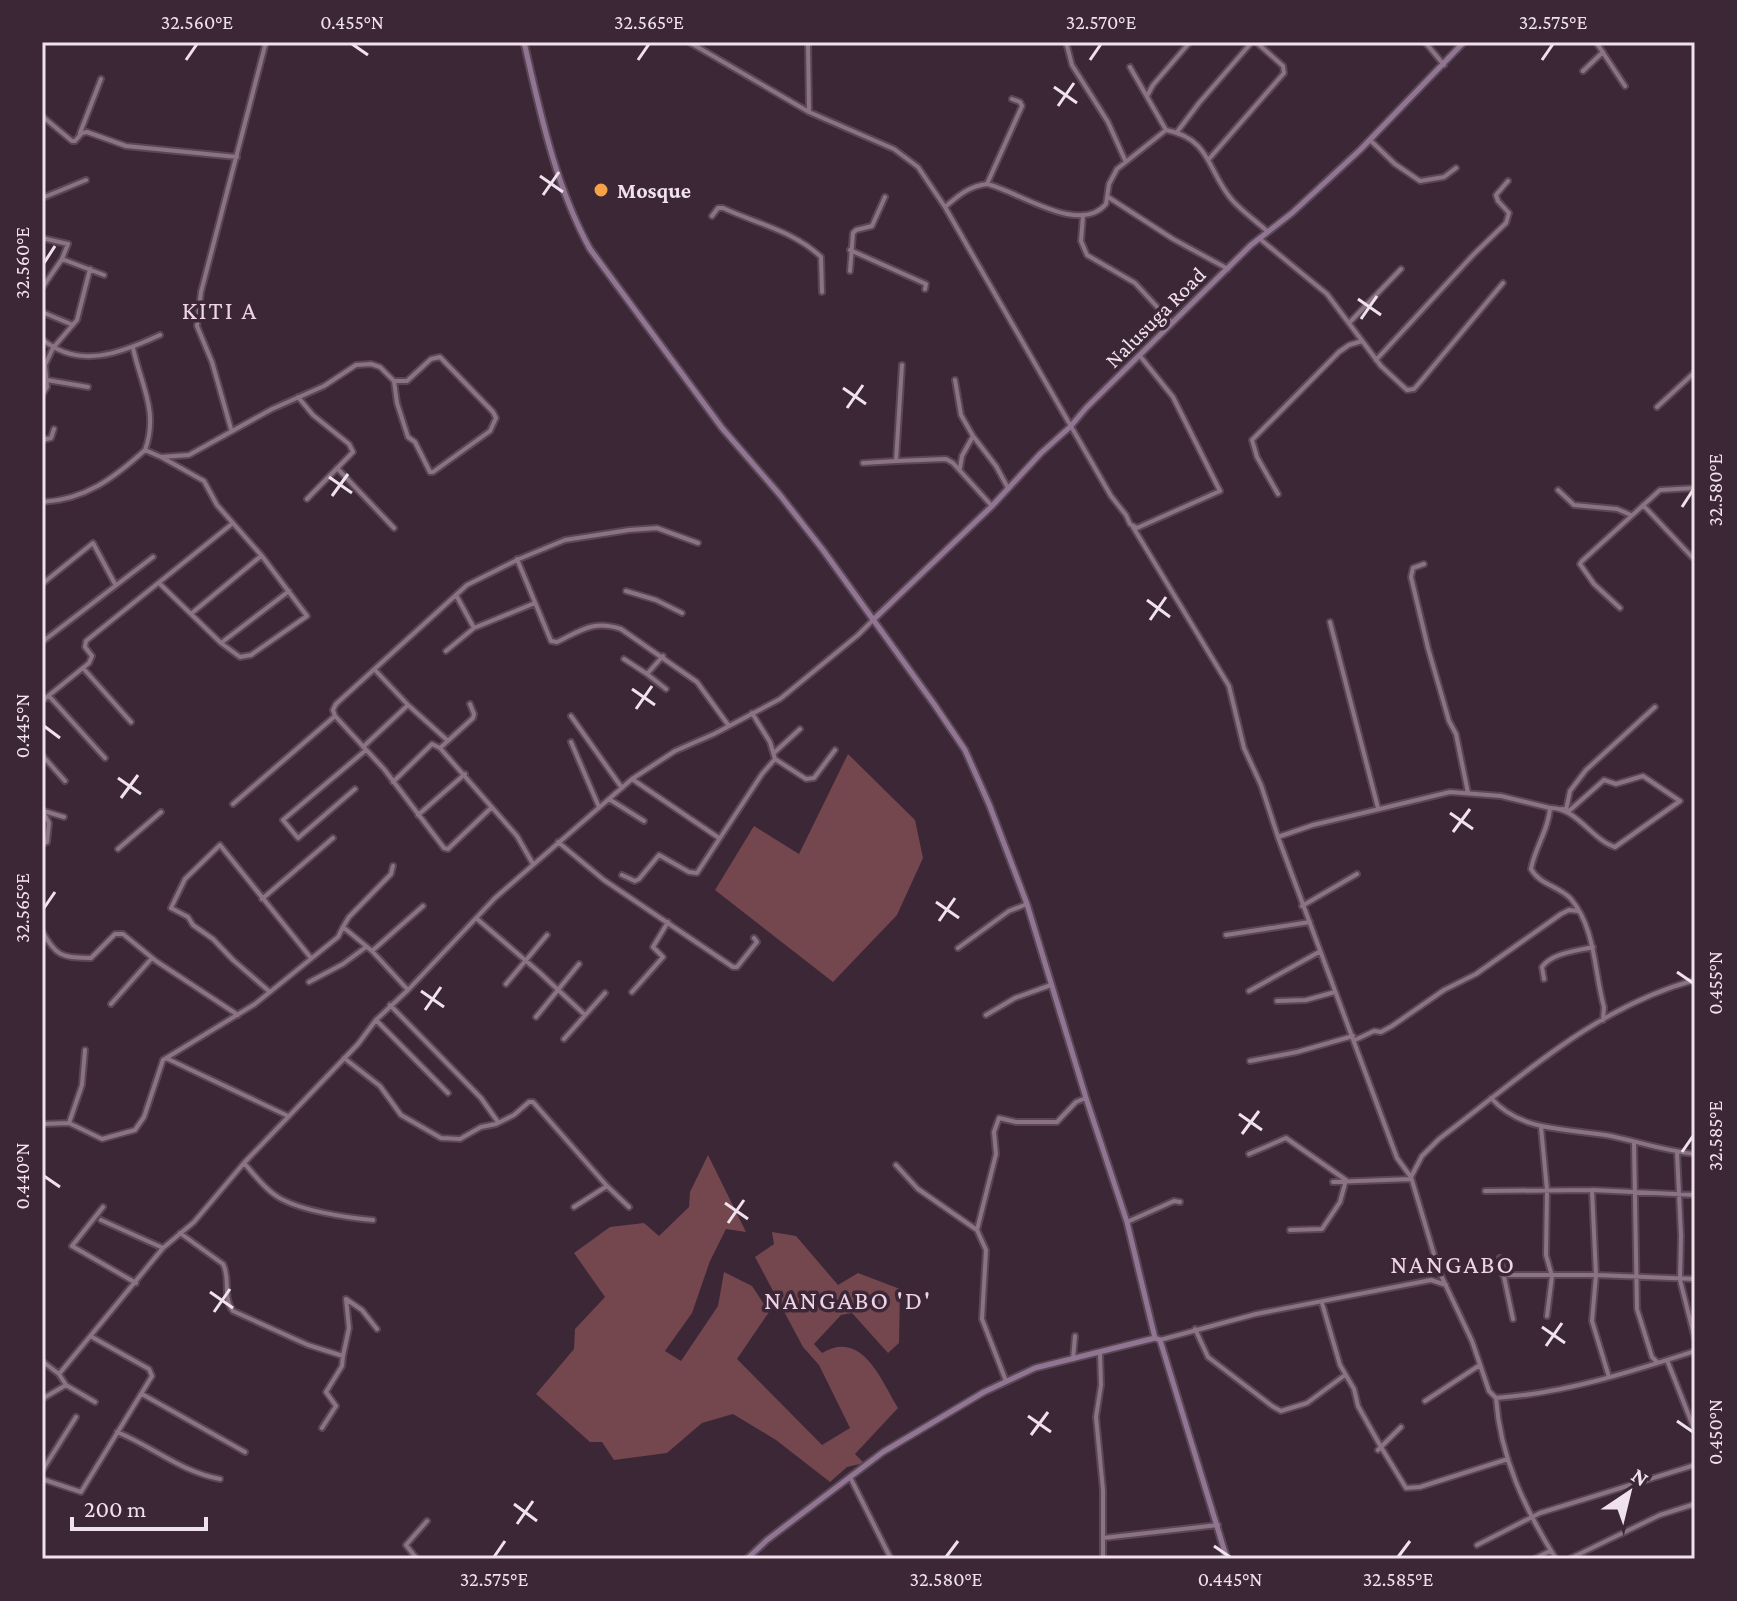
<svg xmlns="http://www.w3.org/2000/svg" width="1737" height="1601" font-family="'Crimson Pro',serif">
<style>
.forest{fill:#74464d}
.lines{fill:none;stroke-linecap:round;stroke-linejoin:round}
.street-casing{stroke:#584754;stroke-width:8}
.secondary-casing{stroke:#584754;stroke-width:9}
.street{stroke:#8b7285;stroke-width:4}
.secondary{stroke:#927493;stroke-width:5}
.ticks{fill:none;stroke:#f0e2ec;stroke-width:3}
.poi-dot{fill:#f6a247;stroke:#3c2737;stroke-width:3}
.labels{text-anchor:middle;stroke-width:7;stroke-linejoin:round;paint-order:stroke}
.poi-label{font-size:22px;font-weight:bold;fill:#f0e2ec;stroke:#3c2737;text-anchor:start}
.street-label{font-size:22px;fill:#f0e2ec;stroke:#3c2737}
.quarter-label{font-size:26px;letter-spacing:2px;fill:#efd3e8;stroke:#3c2737}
.neatline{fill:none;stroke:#f0e2ec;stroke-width:3}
.ticks-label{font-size:20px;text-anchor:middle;fill:#f0e2ec}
</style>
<rect width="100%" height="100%" fill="#3c2737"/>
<!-- forest -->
<path class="forest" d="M 848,754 L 915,820 L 923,858 L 897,915 L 833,982 L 715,890 L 754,826 L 799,854 Z
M 708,1155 L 746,1232 L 726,1229 L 710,1261 L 692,1313 L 665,1351 L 681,1361 L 718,1306 L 724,1272 L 752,1286 L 769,1312 L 737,1359 L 822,1445 L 850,1428 L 819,1365 L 803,1347 L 755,1257 L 774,1244 L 772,1232 L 796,1236 L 838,1285 L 858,1273 L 900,1289 L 899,1343 L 888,1353 L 852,1313 L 841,1315 L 814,1344 L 822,1353 C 863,1329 881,1381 898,1408 L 855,1454 L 864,1463 L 847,1467 L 830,1482 L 776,1440 L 733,1414 L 702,1423 L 667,1453 L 614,1460 L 602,1442 L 590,1442 L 536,1394 L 574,1349 L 575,1329 L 605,1297 L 574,1253 L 610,1227 L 644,1223 L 659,1236 L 689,1207 L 690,1192 Z"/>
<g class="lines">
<defs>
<path id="street" d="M 689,42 L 809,112 L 894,149 L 918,167 L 945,207 L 1111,496 L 1126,515 L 1130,524 L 1137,528 L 1220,491 L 1173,397 L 1140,356
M 808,42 L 809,112
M 1066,42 L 1072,65 L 1108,122 L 1125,160
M 1425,42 L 1444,65
M 1596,42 L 1625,86
M 1130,67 L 1166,130
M 1583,71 L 1603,52
M 1147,96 L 1153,85 L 1190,42
M 42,116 L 72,141 L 75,141 L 82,133 L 87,132 L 126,146 L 237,157
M 1177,132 L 1199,103 L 1252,42
M 80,133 L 101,79
M 1370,140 L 1395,164 L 1420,181 L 1444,177 L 1456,168
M 1209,159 L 1284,73 L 1283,66 L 1256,42
M 987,184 L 1022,106 L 1020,102 L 1012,99
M 1108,197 L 1173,239 L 1228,269
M 42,198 L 86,180
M 945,207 C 958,196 969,186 987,184 C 1018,191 1079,236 1106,204 L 1109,184 L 1117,169 L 1166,130 C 1212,139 1207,172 1233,201 C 1243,212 1256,221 1267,231
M 712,216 L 718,208 L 723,208 C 755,223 794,231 821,257 L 822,292
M 1083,216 L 1081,241 L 1087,255 L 1135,283 L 1172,323
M 42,238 L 68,244 L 62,259 L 42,288
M 1260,239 L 1327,294 L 1381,366 L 1407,390 L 1414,389 L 1421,381 L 1503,283
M 850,250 L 926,284 L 925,289
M 62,259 L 104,275
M 850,271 L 853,233 L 856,230 L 872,226 L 885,197
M 42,312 L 73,325
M 1350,322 L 1401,269
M 42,339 C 79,370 121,353 160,335
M 133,348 C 141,385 159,412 145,450
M 1376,360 L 1474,254 L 1506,223 L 1509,213 L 1498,201 L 1496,195 L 1508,181
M 902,365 L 896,461 L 946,459 L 953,463 L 992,506
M 47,380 L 88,387
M 955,380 L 961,415 L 973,436 L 962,456 L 960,468
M 42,395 L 47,387 L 45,365 L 53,348 L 77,320 L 90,269
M 298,397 L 313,415 L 349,444 L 353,452 L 307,499
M 1657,407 L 1695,372
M 231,429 L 212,362 L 197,326 L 201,292 L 266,42
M 973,436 L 996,466 L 1008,488
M 42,440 L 51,438 L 54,429
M 863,463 L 896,461
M 337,468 L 394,528
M 1558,490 L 1574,505 L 1617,509 L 1631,515
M 1278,494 L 1257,457 L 1252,440 L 1339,352 L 1349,345 L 1362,341
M 42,502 C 85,500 114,478 145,450 L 161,457 L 189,455 L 272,409 L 324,386 L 356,365 L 371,364 L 380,367 L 394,381 L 397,403 L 408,437 L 415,442 L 430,472 L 433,472 L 490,431 L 496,418 L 493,412 L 440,357 L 431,359 L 407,381 L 394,381
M 1643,505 L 1692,557
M 1133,527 L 1229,686 L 1244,748 L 1261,785 L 1278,837
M 517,559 L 551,641 L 557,642 C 582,630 593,620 621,629 L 697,682 L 729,726
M 1424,564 L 1413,568 L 1411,577 L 1428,648 L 1449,721 L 1456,734 L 1468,793
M 159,583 L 221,643 L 240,657 L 251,655 L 307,616 L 262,556 L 217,505 L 204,481 L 163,458
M 42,584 L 93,543 L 115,584
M 626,591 L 656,600 L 682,613
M 456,595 L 474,628
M 1620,608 L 1594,584 L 1580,564 L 1582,561 L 1660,490 L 1695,488
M 192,613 L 261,556
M 1330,622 L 1378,808
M 42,642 L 153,557
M 221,643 L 289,591
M 446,651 L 474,628 L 535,603
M 624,659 L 647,674 L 663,656
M 83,668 L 131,722
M 375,670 L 408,705 L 447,740
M 647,674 L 666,689
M 49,696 L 105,758
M 42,701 L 89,663 L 92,656 L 85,647 L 86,641 L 233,523
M 752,713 L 770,742 L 775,759 L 806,779 L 814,778 L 835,750
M 335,716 L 384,769 L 444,848 L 448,849 L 491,808
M 571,716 L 622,788
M 571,742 L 599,807
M 363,747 L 408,705
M 440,748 L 517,836 L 533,864
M 775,752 L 800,729
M 42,755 L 65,781
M 632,779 L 719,838
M 393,782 L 432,744 L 440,748 L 473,718 L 474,714 L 470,704
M 355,789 L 298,838 L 283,820 L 366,750
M 609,799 L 644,821
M 233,804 L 335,716 L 333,710 L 336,704 L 467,585 L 519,559 L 565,540 L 629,530 L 657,528 L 698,543
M 1550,808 C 1576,807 1592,840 1615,847 L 1680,801 L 1643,776 L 1616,784 L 1604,780 L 1569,811 L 1562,809
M 1566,810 L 1570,791 L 1586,770 L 1655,707
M 44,811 L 64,817
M 418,815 L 465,774
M 558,842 L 604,880 L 733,967 L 737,967 L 757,942 L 754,938
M 42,844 L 47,842 L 49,823 L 42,810
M 118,849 L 161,812
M 622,875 L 635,881 L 639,879 L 659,855 L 689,872 L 697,873 L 762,774 L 775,759
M 262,899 L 333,838
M 1302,906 L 1357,874
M 476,918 L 539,972 L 585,1015
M 343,927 L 349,917 L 391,874 L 393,866
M 42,931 C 57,958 62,957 91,958 L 115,934 L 123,934 L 156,961 L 238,1015
M 1226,935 L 1310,922
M 958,948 L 1009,911 L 1027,904
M 372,951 L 423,906
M 1544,979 L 1542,967 C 1552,953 1576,951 1593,947
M 309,982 L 343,964 L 366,947
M 506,984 L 547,935
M 1249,991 L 1319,952
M 270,992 L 233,960 L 213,939 L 193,925 L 188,917 L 171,908 L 185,879 L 220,845 L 311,958
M 632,992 L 663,957 L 653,947 L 668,922
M 1277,1001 L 1306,1000 L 1335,992
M 111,1004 L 152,958
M 390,1005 L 481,1098 L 498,1122
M 986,1015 L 1015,998 L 1051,985
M 536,1017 L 579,964
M 376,1020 L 448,1093
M 564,1039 L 605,993
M 1355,1040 L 1374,1031 L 1381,1032 L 1392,1026 L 1444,990 L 1476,974 L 1561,914 L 1569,910 L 1578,911
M 85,1050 L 82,1085 L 69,1123 L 102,1139 L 135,1130 L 144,1117 L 163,1060 L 255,1004 L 338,937 L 343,927 L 372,951 L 408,990
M 344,1058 L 380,1086 L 401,1115 L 441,1138 L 460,1139 L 481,1127 L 496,1124 L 514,1115 L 529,1102 L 533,1102 L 607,1186 L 629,1207
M 168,1059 L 288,1116
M 1250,1061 L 1297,1052 L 1353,1036
M 1491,1098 C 1522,1133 1568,1128 1611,1136 C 1639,1142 1666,1151 1695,1154
M 42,1124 L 69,1123
M 1541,1127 L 1547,1190 L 1546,1255 L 1552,1276 L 1547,1316
M 1634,1143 L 1637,1309 L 1652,1357 L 1657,1362
M 1677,1152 L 1681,1236 L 1680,1280 L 1695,1339
M 1249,1154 L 1286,1138 L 1346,1180 L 1340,1202 L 1322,1229 L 1290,1230
M 244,1163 C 253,1173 263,1187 275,1195 C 295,1210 348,1218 373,1220
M 896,1165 L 918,1189 L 977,1230
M 1411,1177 L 1397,1158 L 1278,837 L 1313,825 L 1450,792 L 1501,796 L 1550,808 C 1549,829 1535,847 1531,869 C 1540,885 1559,886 1571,899 C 1596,929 1594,972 1604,1007 L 1603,1020
M 1333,1182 L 1411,1179
M 1592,1190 L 1596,1275 L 1592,1321 L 1609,1377
M 1485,1191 L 1592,1190 L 1695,1195
M 103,1207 L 72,1246 L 136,1283
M 574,1207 L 607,1186
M 101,1220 L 163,1248
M 1127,1222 L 1174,1201 L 1180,1202
M 180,1233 L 223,1264 C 231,1279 222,1297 233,1311 L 308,1345 L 343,1356 L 349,1328 L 346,1299 L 362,1310 L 377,1329
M 1500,1258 L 1513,1319
M 1503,1275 L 1596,1275 L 1695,1279
M 1322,1303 L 1340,1365 L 1354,1389 L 1358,1406 L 1381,1447 L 1378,1450
M 1195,1329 L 1208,1357 L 1272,1406 L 1281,1411 L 1307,1403 L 1345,1375
M 1160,1340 L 1256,1314 L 1431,1280 L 1446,1285
M 1100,1353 L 1101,1385 L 1096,1417 L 1103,1490 L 1103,1559
M 1073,1359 L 1075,1336
M 1667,1360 L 1695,1431
M 42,1361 L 59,1374
M 1006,1381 L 982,1319 L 986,1250 L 977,1230 L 996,1154 L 994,1132 L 999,1118 L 1016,1122 L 1057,1122 L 1076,1102 L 1086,1098
M 66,1385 L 95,1402
M 142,1394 L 245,1452
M 1496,1398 C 1566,1393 1630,1372 1695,1351
M 42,1399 L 66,1385 L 59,1374 L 163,1248 L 194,1222 L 244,1163 L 358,1044 L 376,1020 L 408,990 L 495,898 L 632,779 L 675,751 L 714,734 L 780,699 L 858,635 L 873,620
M 1425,1401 L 1480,1365
M 1401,1427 L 1381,1447 L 1406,1488 L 1420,1487 L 1508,1459
M 322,1428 L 336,1406 L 326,1392 L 342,1366 L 343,1356
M 117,1432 C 154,1447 179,1471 220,1479
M 42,1471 L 76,1417
M 850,1477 L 891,1559
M 42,1479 L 81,1492 L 152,1376 L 149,1369 L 92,1337
M 1103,1538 L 1218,1525
M 1477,1545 L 1540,1513 L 1695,1465
M 417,1559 L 406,1545 L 427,1521
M 1534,1559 L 1550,1551
M 1556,1559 C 1525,1509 1500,1457 1496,1398 L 1489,1391 L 1472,1341 L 1439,1271 L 1411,1177 L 1422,1156 L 1439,1139 C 1520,1078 1595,1007 1695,980
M 1569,1559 L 1660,1515 L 1695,1504"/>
<path id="secondary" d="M 524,42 C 540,112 555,185 590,249 L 722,428 L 780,495 L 823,550 L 934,704 L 965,750 L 989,804 L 1027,904 L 1086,1098 L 1127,1222 L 1155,1338 L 1160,1340 L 1227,1559
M 873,620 L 992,506 L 1041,453 L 1070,427 L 1086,408 L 1251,245 L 1292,213 L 1360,150 L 1464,42
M 747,1559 L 767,1540 L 883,1452 L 984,1392 L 1035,1368 L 1155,1338"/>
</defs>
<!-- street casing -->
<use href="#street" class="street-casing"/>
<!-- secondary casing -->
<use href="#secondary" class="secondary-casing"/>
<!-- street -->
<use href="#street" class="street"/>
<!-- secondary -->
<use href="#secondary" class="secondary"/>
</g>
<!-- ticks -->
<path class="ticks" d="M 352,44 L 368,55M 186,60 L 197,44M 638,60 L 649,44M 1090,60 L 1101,44M 1542,60 L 1553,44M 1054,87 L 1077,103M 1058,106 L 1074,83M 540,176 L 563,192M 543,195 L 559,172M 44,263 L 55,246M 1358,299 L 1381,315M 1361,319 L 1377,296M 843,388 L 866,404M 847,408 L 863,385M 329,477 L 352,493M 332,496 L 348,474M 1682,507 L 1693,490M 1147,600 L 1170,617M 1150,620 L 1166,597M 632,689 L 655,705M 636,709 L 652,686M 44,726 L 60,738M 118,778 L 141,794M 121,798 L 138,775M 1450,813 L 1473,829M 1453,832 L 1470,809M 936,902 L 959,918M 44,908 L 55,892M 939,921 L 955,898M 1677,972 L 1693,983M 421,991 L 444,1007M 425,1010 L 441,987M 1239,1114 L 1262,1130M 1242,1134 L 1259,1111M 1682,1152 L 1693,1136M 44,1176 L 60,1187M 725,1203 L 748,1219M 728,1223 L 744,1200M 210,1292 L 233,1308M 214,1312 L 230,1289M 1542,1327 L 1565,1343M 1546,1346 L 1562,1323M 1028,1416 L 1051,1432M 1677,1421 L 1693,1432M 1031,1435 L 1048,1412M 514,1504 L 537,1521M 517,1524 L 533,1501M 1214,1546 L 1230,1557M 494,1557 L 505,1541M 946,1557 L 958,1541M 1398,1557 L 1410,1541"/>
<!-- markers -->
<circle class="poi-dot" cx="601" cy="190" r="8"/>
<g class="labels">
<!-- poi labels -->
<g class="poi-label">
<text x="617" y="198">Mosque</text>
</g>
<!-- street labels -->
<g class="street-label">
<text transform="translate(1155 317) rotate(-45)" y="8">Nalusuga Road</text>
</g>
<!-- quarter labels -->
<g class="quarter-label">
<text x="220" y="319">KITI A</text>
<text x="1453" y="1273">NANGABO</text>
<text x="848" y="1309">NANGABO 'D'</text>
</g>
</g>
<!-- border -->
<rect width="1737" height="1601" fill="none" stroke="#3c2737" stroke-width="88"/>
<!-- north arrow -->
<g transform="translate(1629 1493) rotate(35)" stroke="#3c2737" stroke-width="6" paint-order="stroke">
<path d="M0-6L14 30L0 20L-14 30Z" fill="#f0e2ec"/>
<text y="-12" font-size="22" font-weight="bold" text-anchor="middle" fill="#f0e2ec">N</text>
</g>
<!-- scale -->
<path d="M72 1517v12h134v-12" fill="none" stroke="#f0e2ec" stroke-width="4"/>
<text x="84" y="1517" font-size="24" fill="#f0e2ec" stroke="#3c2737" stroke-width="6" paint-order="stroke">200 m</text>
<rect x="44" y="44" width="1649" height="1513" class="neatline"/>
<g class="ticks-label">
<text x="197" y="29">32.560°E</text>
<text x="352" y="29">0.455°N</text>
<text x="649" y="29">32.565°E</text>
<text x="1101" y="29">32.570°E</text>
<text x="1553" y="29">32.575°E</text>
<text transform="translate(22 263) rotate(-90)" y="7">32.560°E</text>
<text transform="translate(1715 490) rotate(-90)" y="7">32.580°E</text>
<text transform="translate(22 726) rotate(-90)" y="7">0.445°N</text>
<text transform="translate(22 908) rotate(-90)" y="7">32.565°E</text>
<text transform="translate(1715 983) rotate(-90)" y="7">0.455°N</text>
<text transform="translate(1715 1136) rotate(-90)" y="7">32.585°E</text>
<text transform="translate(22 1176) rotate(-90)" y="7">0.440°N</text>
<text transform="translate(1715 1432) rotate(-90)" y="7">0.450°N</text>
<text x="494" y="1586">32.575°E</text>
<text x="946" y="1586">32.580°E</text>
<text x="1230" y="1586">0.445°N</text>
<text x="1398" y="1586">32.585°E</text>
</g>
</svg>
